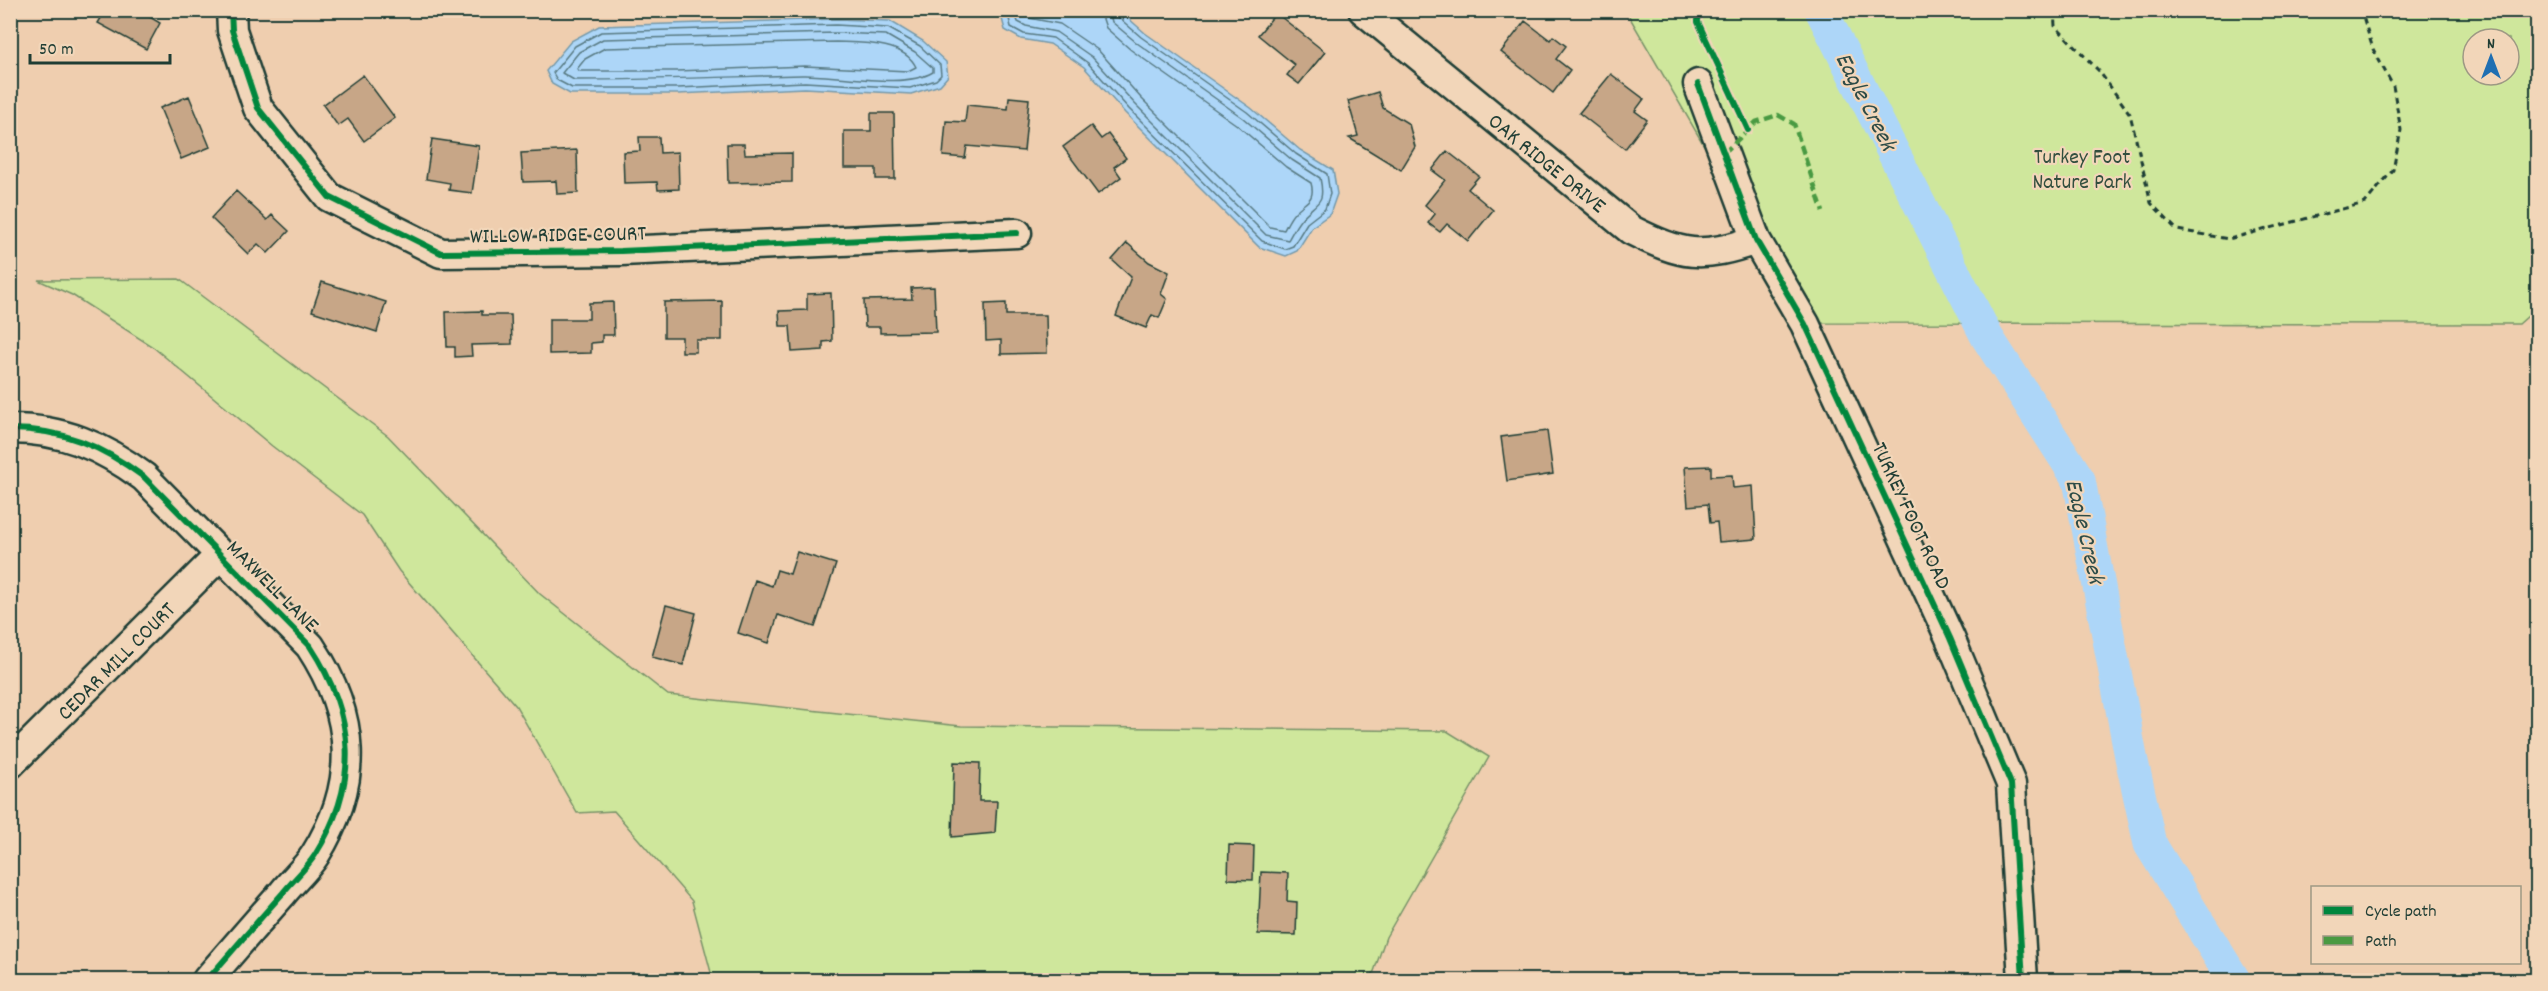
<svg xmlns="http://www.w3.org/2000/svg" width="2548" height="991" font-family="Dekko,sans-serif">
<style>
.green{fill:#cfe79c;stroke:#779268;stroke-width:1.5;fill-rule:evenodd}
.water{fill:#add6f8;stroke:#7499aa;stroke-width:1.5}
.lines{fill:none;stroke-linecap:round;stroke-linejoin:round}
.shore{stroke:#587a82;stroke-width:1.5}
.river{stroke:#add6f8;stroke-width:33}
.building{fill:#c7a687;stroke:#1f3d34;stroke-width:1.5}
.minor-casing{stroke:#1f3d34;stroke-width:33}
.path{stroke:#1f3d34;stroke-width:3;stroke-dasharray:6 4.5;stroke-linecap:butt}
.minor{stroke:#f2d6b9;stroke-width:28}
.quiet{stroke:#4a9a42;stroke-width:4.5;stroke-dasharray:9 4.5;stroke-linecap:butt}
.cycleway-casing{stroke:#f2d6b9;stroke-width:10}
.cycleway{stroke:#00873e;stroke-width:6}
.labels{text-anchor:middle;stroke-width:4.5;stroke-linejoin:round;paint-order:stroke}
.park-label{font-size:22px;fill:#314e3e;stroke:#f2d6b9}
.street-label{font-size:22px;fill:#1f3d34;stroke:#f2d6b9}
.water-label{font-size:24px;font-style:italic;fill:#2d4c48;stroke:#f2d6b9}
</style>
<rect width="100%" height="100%" fill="#efceaf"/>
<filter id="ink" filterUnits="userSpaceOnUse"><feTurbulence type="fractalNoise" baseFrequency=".0167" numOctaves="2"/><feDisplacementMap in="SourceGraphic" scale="12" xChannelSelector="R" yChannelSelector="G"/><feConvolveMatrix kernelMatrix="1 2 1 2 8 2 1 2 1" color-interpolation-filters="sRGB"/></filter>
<g filter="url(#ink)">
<!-- green -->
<path class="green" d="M 1626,11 L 2537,11 L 2537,308 L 2519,324 L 1807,323 ZM 2473,39 L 2509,39 L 2509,75 L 2473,75 Z
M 179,279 L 388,436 L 540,594 L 668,695 L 961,726 L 1447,731 L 1489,757 L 1386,937 L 1371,980 L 713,980 L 692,901 L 614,811 L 577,813 L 516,706 L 399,571 L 362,515 L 272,446 L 153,347 L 72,295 L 38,280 Z"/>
<!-- water -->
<path class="water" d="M 1000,11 L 1120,11 L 1145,33 L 1251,108 L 1300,150 L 1333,170 L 1337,194 L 1330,214 L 1312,227 L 1297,251 L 1286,256 L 1259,247 L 1125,113 L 1084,67 L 1050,44 L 1021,39 L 1005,30 Z
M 836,19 L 890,21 L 923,41 L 946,62 L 948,76 L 940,85 L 911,94 L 805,88 L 678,94 L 570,94 L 552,84 L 546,71 L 571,41 L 599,26 Z"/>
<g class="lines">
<!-- shore -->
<path class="shore" d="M 1007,10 L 1011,27 L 1024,34 L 1053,38 L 1088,63 L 1129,109 L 1262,241 L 1285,249 L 1293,246 L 1307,223 L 1325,209 L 1330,194 L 1327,174 L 1296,154 L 1247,112 L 1141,37 L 1118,17 L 1116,10
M 1014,10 L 1018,22 L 1026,26 L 1056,32 L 1092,57 L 1135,104 L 1266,235 L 1288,240 C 1292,233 1296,225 1301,219 C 1316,201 1326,206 1320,178 L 1292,160 L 1243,118 L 1137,43 L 1112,22 L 1109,10
M 1023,10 L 1029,18 L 1060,24 L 1098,50 L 1141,98 L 1270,227 L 1284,230 C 1287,224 1290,217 1295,212 C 1305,201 1316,201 1311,183 L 1286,167 L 1237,125 L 1131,50 L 1106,28 L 1100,10
M 836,25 L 888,28 L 920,46 L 940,65 L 941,75 L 936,80 L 910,88 L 805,82 L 678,88 L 572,88 L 557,80 L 553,73 L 575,46 L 601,32 Z
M 836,33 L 886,35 L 915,52 L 933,68 L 933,72 C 902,90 839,74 802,75 C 726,77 650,80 574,80 L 562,73 L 579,52 L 603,39 Z
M 836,42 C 860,43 904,41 916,67 L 908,71 L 805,66 L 677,71 L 580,71 L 577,69 L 585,59 L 605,48 Z"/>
<!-- river -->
<path class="river" d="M 1821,10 L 1987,337 L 2079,480 L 2131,757 L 2150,844 L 2234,980"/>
</g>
<!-- building -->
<path class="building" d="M 106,10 L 138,10 L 160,23 L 146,49 L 98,23 Z
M 1276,13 L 1325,52 L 1299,84 L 1287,75 L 1295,65 L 1258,35 Z
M 1525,21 L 1550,40 L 1553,36 L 1566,46 L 1556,59 L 1570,70 L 1553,93 L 1501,52 Z
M 1611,74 L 1644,99 L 1635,111 L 1647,120 L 1625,149 L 1579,113 Z
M 363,75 L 395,118 L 364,141 L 348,119 L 338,126 L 323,105 Z
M 1378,92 L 1383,108 L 1409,124 L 1415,147 L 1401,170 L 1349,138 L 1358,136 L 1348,101 Z
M 189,96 L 210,147 L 181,159 L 160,108 Z
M 1009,97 L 1029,99 L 1024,151 L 967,146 L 965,158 L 943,156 L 946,121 L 965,122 L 967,105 L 1008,109 Z
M 871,113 L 894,113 L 895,179 L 876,179 L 876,168 L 844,168 L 844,131 L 871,131 Z
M 1091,126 L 1101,139 L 1108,134 L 1126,158 L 1114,167 L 1121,177 L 1098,194 L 1063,147 Z
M 639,137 L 659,137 L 660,153 L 678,152 L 679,189 L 658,190 L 657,182 L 624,183 L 623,152 L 640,151 Z
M 432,139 L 479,146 L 472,193 L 449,190 L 450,183 L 426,179 Z
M 727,144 L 744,144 L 745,154 L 792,153 L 792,182 L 728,183 Z
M 577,150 L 578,193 L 557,194 L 556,181 L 523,182 L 521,153 Z
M 1447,151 L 1479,176 L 1468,189 L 1493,210 L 1468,241 L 1447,224 L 1440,232 L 1428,223 L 1435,214 L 1425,205 L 1445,180 L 1432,170 Z
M 236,191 L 267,220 L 272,215 L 289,231 L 268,253 L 258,244 L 248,254 L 211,218 Z
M 1127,243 L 1149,262 L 1169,272 L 1161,294 L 1167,299 L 1159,318 L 1152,315 L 1146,328 L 1116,316 L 1131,277 L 1112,260 Z
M 322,282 L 386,302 L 377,332 L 312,311 Z
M 934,287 L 936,332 L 880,333 L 880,327 L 865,327 L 864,300 L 912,299 L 911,288 Z
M 831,293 L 832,341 L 823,342 L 823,350 L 792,352 L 790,326 L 780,326 L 779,311 L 807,310 L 807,294 Z
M 722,301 L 722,340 L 696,340 L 696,352 L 682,352 L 682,337 L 664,337 L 664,302 Z
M 613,302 L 614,335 L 602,335 L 602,342 L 591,343 L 591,353 L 549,354 L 549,319 L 589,319 L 589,303 Z
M 1006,303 L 1006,315 L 1046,315 L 1047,353 L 1001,354 L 1001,340 L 986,341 L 985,304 Z
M 482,311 L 482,315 L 511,315 L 512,344 L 471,345 L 472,356 L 455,357 L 455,347 L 447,347 L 446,312 Z
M 1547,431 L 1553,474 L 1507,481 L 1501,437 Z
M 1711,466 L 1711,476 L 1732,475 L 1733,488 L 1753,486 L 1756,539 L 1719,542 L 1717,522 L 1710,523 L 1708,504 L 1688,506 L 1685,467 Z
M 797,552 L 836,564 L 815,627 L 778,615 L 769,643 L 738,633 L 755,580 L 772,586 L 777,570 L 790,574 Z
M 666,605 L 696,613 L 683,665 L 652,657 Z
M 954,762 L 980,763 L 979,801 L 997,801 L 995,833 L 952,837 Z
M 1229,845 L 1254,846 L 1253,880 L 1228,879 Z
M 1261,872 L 1288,873 L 1287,901 L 1297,902 L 1296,935 L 1258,934 Z"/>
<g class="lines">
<defs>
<path id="minor" d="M 231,10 L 232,30 L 258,108 L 329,197 L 441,253 L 621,251 L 1017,233
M 1363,10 L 1631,230 C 1683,256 1701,259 1756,240
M 1698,84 L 1756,240 L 1805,324 L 1950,638 L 2011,784 L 2023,980
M 10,429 C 63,429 102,446 144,477 L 310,646 C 356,716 360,783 315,855 C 306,869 292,881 282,894 C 257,922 232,951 207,980
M 10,764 L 219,556"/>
</defs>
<!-- minor casing -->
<use href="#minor" class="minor-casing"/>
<!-- path -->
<path class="path" d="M 2054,10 L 2055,26 L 2099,71 L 2130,114 L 2151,203 L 2177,230 L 2229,239 L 2365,203 L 2393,170 L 2401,130 L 2393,86 L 2373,49 L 2361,10"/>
<!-- minor -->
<use href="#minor" class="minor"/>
<!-- quiet -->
<path class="quiet" d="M 1724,153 L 1756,122 L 1778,115 L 1794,124 L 1823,212"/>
<defs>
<path id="cycleway" d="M 231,10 L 232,30 L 258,108 L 329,197 L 441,253 L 621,251 L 1017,233
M 1698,10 L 1698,22 L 1748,130
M 1698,84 L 1756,240 L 1805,324 L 1950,638 L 2011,784 L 2023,980
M 10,429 C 63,429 102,446 144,477 L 310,646 C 356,716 360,783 315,855 C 306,869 292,881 282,894 C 257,922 232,951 207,980"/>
</defs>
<!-- cycleway casing -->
<use href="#cycleway" class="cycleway-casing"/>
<!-- cycleway -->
<use href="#cycleway" class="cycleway"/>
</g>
</g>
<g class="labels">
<!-- park labels -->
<g class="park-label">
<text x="2082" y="163">Turkey Foot<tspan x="2082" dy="25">Nature Park</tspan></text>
</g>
<!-- street labels -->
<g class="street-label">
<text transform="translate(1548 162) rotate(39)" y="8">OAK RIDGE DRIVE</text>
<text transform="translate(558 233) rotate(-1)" y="8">WILLOW RIDGE COURT</text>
<text transform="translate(1913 515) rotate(65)" y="8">TURKEY FOOT ROAD</text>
<text transform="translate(274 585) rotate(45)" y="8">MAXWELL LANE</text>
<text transform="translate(115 660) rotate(-45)" y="8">CEDAR MILL COURT</text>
</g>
<!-- water labels -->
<g class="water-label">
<text transform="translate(1867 101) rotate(63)" y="8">Eagle Creek</text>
<text transform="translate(2086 531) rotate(77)" y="8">Eagle Creek</text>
</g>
</g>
<!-- margin -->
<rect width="2548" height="991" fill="none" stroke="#f2d6b9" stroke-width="36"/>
<rect x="18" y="18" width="2512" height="955" fill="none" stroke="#1f3d34" stroke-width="2" filter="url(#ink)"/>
<!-- legend -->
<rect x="2311" y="886" width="210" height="78" fill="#f2d6b9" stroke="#9e9984" stroke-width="1.5"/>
<rect x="2323" y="906" width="30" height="9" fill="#00873e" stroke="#9e9984" stroke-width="1.5"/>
<text x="2365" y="916" font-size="18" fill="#1f3d34">Cycle path</text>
<rect x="2323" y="936" width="30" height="9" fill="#4a9a42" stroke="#9e9984" stroke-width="1.5"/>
<text x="2365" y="946" font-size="18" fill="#1f3d34">Path</text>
<!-- north arrow -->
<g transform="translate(2491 57)"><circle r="28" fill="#f2d6b9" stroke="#9e9984" stroke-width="1.5"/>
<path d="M0-4.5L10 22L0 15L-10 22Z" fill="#1f6fb2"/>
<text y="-9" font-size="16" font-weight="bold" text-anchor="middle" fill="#1f3d34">N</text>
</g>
<!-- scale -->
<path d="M30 54v9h140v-9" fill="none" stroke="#1f3d34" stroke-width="3"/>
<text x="39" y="54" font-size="18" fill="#1f3d34" stroke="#f2d6b9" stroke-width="4.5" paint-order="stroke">50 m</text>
</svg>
